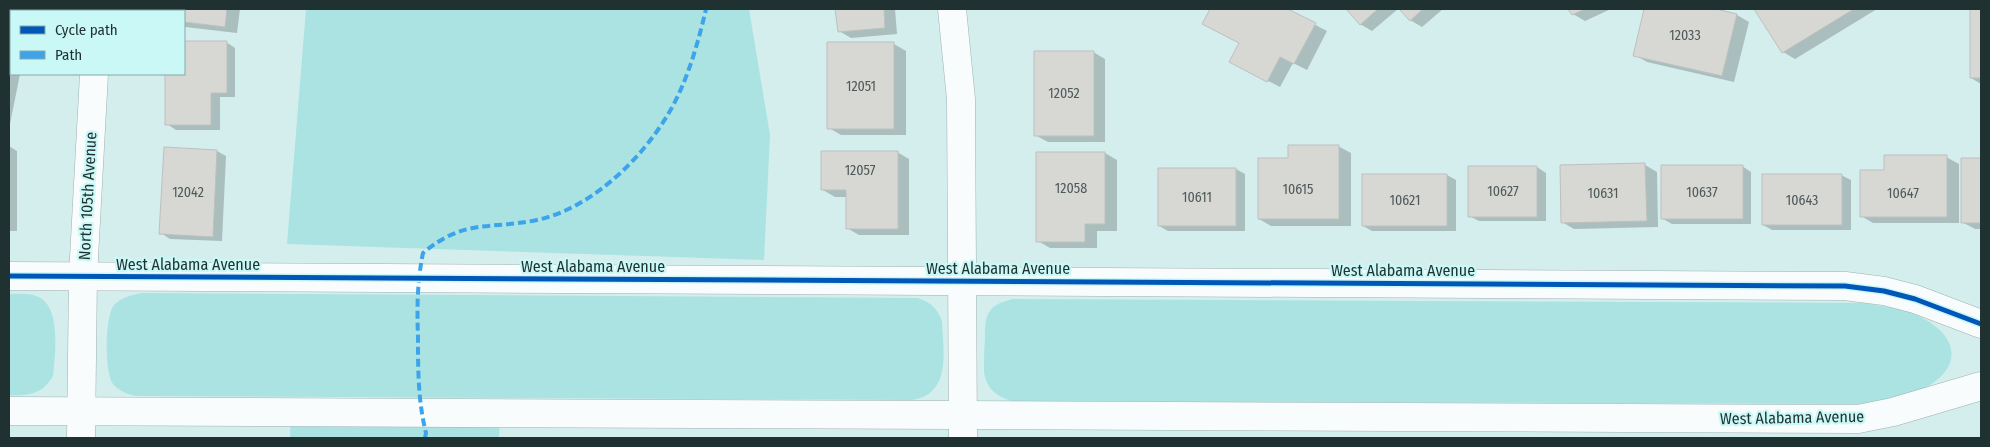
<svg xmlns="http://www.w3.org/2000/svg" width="1990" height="447" font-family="'Fira Sans Condensed',sans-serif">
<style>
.green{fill:#aae3e1}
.shadow{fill:#0003}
.building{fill:#d7d7d4;stroke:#bcc1bf}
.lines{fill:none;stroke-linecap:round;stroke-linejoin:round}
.minor-casing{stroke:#9db1b0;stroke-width:29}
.tertiary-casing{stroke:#9db1b0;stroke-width:29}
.minor{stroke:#f9fcfc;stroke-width:28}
.tertiary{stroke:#f9fcfc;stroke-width:28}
.quiet{stroke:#3da3eb;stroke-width:4;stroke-dasharray:8 4;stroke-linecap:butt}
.cycleway-casing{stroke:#caf8f7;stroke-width:8}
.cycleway{stroke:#0057b8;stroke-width:5}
.labels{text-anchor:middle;stroke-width:4.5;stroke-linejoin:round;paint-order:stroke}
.number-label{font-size:14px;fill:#4d5a59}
.street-label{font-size:16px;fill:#1f3130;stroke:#caf8f7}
</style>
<rect width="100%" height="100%" fill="#d4eeed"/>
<!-- green -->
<path class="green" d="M 306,9 L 749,9 L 770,135 L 764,260 L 287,244 Z
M 142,293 L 918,298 C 930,302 938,309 942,321 C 943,351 952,394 912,400 L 136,396 C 127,394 119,391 113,384 C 104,372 105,316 114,305 C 122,297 132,295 142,293 Z
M 9,294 C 18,294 28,293 36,296 C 62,304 55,355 53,376 C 43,394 28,396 9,395 Z
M 1013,299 L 1863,303 C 1881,306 1900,308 1916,315 C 1951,330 1968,360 1930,385 C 1913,395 1891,400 1872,404 L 1012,401 C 997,397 986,388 984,372 C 984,361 984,350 985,339 C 985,314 987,305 1013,299 Z
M 291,411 L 500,412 L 499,438 L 290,438 Z"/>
<!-- shadow -->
<path class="shadow" d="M 9,9 L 34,9 L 34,11 L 11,11 L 11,19 L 9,19 Z
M 174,9 L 240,9 L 237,33 L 185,27 L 184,11 L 174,11 Z
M 837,9 L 895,9 L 897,34 L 851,38 L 839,31 Z
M 1212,9 L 1285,9 L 1327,31 L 1307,70 L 1293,63 L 1280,87 L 1243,68 L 1240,43 L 1204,23 Z
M 1347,9 L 1398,9 L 1372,31 L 1360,24 Z
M 1401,9 L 1443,9 L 1422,27 L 1410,20 Z
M 1570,9 L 1611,9 L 1585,21 L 1573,14 Z
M 1645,9 L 1710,9 L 1737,15 L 1749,22 L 1734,82 L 1647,62 L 1635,55 Z
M 1756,9 L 1877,9 L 1795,59 L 1783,52 Z
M 1971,9 L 1981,9 L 1981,84 L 1971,78 Z
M 184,42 L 226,42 L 235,48 L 235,97 L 220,97 L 220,130 L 176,130 L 167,124 L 167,74 L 184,74 Z
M 894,44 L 906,51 L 906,135 L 841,135 L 829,128 Z
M 1093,52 L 1105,59 L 1105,142 L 1048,142 L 1035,135 Z
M 9,58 L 11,58 L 11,74 L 20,74 L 9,129 Z
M 9,146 L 17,151 L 17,231 L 9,231 Z
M 1338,146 L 1351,153 L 1351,226 L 1271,226 L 1259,219 Z
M 217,151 L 226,156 L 222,241 L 170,239 L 161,233 Z
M 897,152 L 909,159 L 909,235 L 859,235 L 847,228 L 847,197 L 835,197 L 823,190 Z
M 1038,153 L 1105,153 L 1117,160 L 1117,231 L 1097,231 L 1097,248 L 1050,248 L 1038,241 Z
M 1946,157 L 1959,164 L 1959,223 L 1873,223 L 1861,216 L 1885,171 Z
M 1962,159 L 1981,159 L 1981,229 L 1975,229 L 1962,222 Z
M 1645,165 L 1657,172 L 1658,227 L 1574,229 L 1562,222 Z
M 1742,166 L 1751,172 L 1751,224 L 1672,224 L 1663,219 Z
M 1537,167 L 1546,173 L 1546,221 L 1479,221 L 1469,216 Z
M 1236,169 L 1245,174 L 1245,231 L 1168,231 L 1159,226 Z
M 1363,175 L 1447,175 L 1456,180 L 1456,231 L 1372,231 L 1363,226 Z
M 1841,175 L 1851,180 L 1851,230 L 1772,230 L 1763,225 Z"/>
<!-- building -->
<path class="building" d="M 9,9 L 25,9 L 25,11 L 11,11 L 11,14 L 9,14 Z
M 173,9 L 227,9 L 225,27 L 184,22 L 184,11 L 172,11 Z
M 835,9 L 884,9 L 885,28 L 838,32 Z
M 1210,9 L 1288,9 L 1316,23 L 1294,64 L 1280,57 L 1267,82 L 1229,62 L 1239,43 L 1202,24 Z
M 1346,9 L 1378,9 L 1360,25 Z
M 1399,9 L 1423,9 L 1410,21 Z
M 1568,9 L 1585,9 L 1572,15 Z
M 1644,9 L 1716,9 L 1737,14 L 1722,76 L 1633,56 Z
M 1754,9 L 1854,9 L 1782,53 Z
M 1970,9 L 1981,9 L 1981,78 L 1970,78 Z
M 184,41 L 227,41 L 227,93 L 211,93 L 211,125 L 165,125 L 165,74 L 184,74 Z
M 827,42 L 894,42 L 894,129 L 827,129 Z
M 1034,51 L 1094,51 L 1094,136 L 1034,136 Z
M 9,57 L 11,57 L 9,79 Z
M 1288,145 L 1339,145 L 1339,219 L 1258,219 L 1258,158 L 1288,158 Z
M 164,147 L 217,150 L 213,237 L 159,234 Z
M 821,151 L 898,151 L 898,229 L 846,229 L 846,190 L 821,190 Z
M 1036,152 L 1105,152 L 1105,224 L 1085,224 L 1085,242 L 1036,242 Z
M 1884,155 L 1947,155 L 1947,217 L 1860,217 L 1860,170 L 1884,170 Z
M 1961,158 L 1981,158 L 1981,223 L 1961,223 Z
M 1645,163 L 1647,221 L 1561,223 L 1560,165 Z
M 1661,165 L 1743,165 L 1743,219 L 1661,219 Z
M 1468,166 L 1537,166 L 1537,217 L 1468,217 Z
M 1158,168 L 1236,168 L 1236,226 L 1158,226 Z
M 1362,174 L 1447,174 L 1447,226 L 1362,226 Z
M 1762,174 L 1842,174 L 1842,225 L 1762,225 Z"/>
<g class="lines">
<defs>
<path id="minor" d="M 952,9 L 961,99 L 963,438
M 97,11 L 97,9
M 81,438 L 83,276 L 94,74"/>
<path id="tertiary" d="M 9,276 L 1845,286 L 1884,291 L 1915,299 L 1981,324
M 9,411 L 1858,419 L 1893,412 L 1981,386"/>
</defs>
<!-- minor casing -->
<use href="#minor" class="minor-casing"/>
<!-- tertiary casing -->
<use href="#tertiary" class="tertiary-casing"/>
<!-- minor -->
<use href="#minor" class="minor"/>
<!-- tertiary -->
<use href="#tertiary" class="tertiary"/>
<!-- quiet -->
<path class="quiet" d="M 425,438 L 426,433 C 418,401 418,370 418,338 C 417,309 417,282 423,253 C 465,218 489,230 537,220 C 598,207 657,145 681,89 C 692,64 700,35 706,9"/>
<defs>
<path id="cycleway" d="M 9,276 L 1845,286 L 1884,291 L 1915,299 L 1981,324"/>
</defs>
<!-- cycleway casing -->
<use href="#cycleway" class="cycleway-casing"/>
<!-- cycleway -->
<use href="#cycleway" class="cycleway"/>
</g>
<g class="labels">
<!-- number labels -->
<g class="number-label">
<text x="1685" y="40">12033</text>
<text x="861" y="91">12051</text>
<text x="1064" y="98">12052</text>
<text x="860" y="175">12057</text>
<text x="1071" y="193">12058</text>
<text x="1298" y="194">10615</text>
<text x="1503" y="196">10627</text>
<text x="188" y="197">12042</text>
<text x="1702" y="197">10637</text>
<text x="1603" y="198">10631</text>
<text x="1903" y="198">10647</text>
<text x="1197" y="202">10611</text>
<text x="1405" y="205">10621</text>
<text x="1802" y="205">10643</text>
</g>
<!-- street labels -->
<g class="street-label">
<text transform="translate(87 196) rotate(-87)" y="6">North 105th Avenue</text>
<text x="188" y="270">West Alabama Avenue</text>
<text x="593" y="272">West Alabama Avenue</text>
<text x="998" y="274">West Alabama Avenue</text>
<text x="1403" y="276">West Alabama Avenue</text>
<text transform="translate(1792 417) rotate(-1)" y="6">West Alabama Avenue</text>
</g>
</g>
<!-- border -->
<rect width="1990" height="447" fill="none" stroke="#1f3130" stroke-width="20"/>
<!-- legend -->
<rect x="10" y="10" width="175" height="65" fill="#caf8f7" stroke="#86a8a7"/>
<rect x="20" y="26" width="25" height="8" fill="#0057b8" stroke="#86a8a7"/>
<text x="55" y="35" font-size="15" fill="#1f3130">Cycle path</text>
<rect x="20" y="51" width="25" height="8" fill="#3da3eb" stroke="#86a8a7"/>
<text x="55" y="60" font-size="15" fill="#1f3130">Path</text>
</svg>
